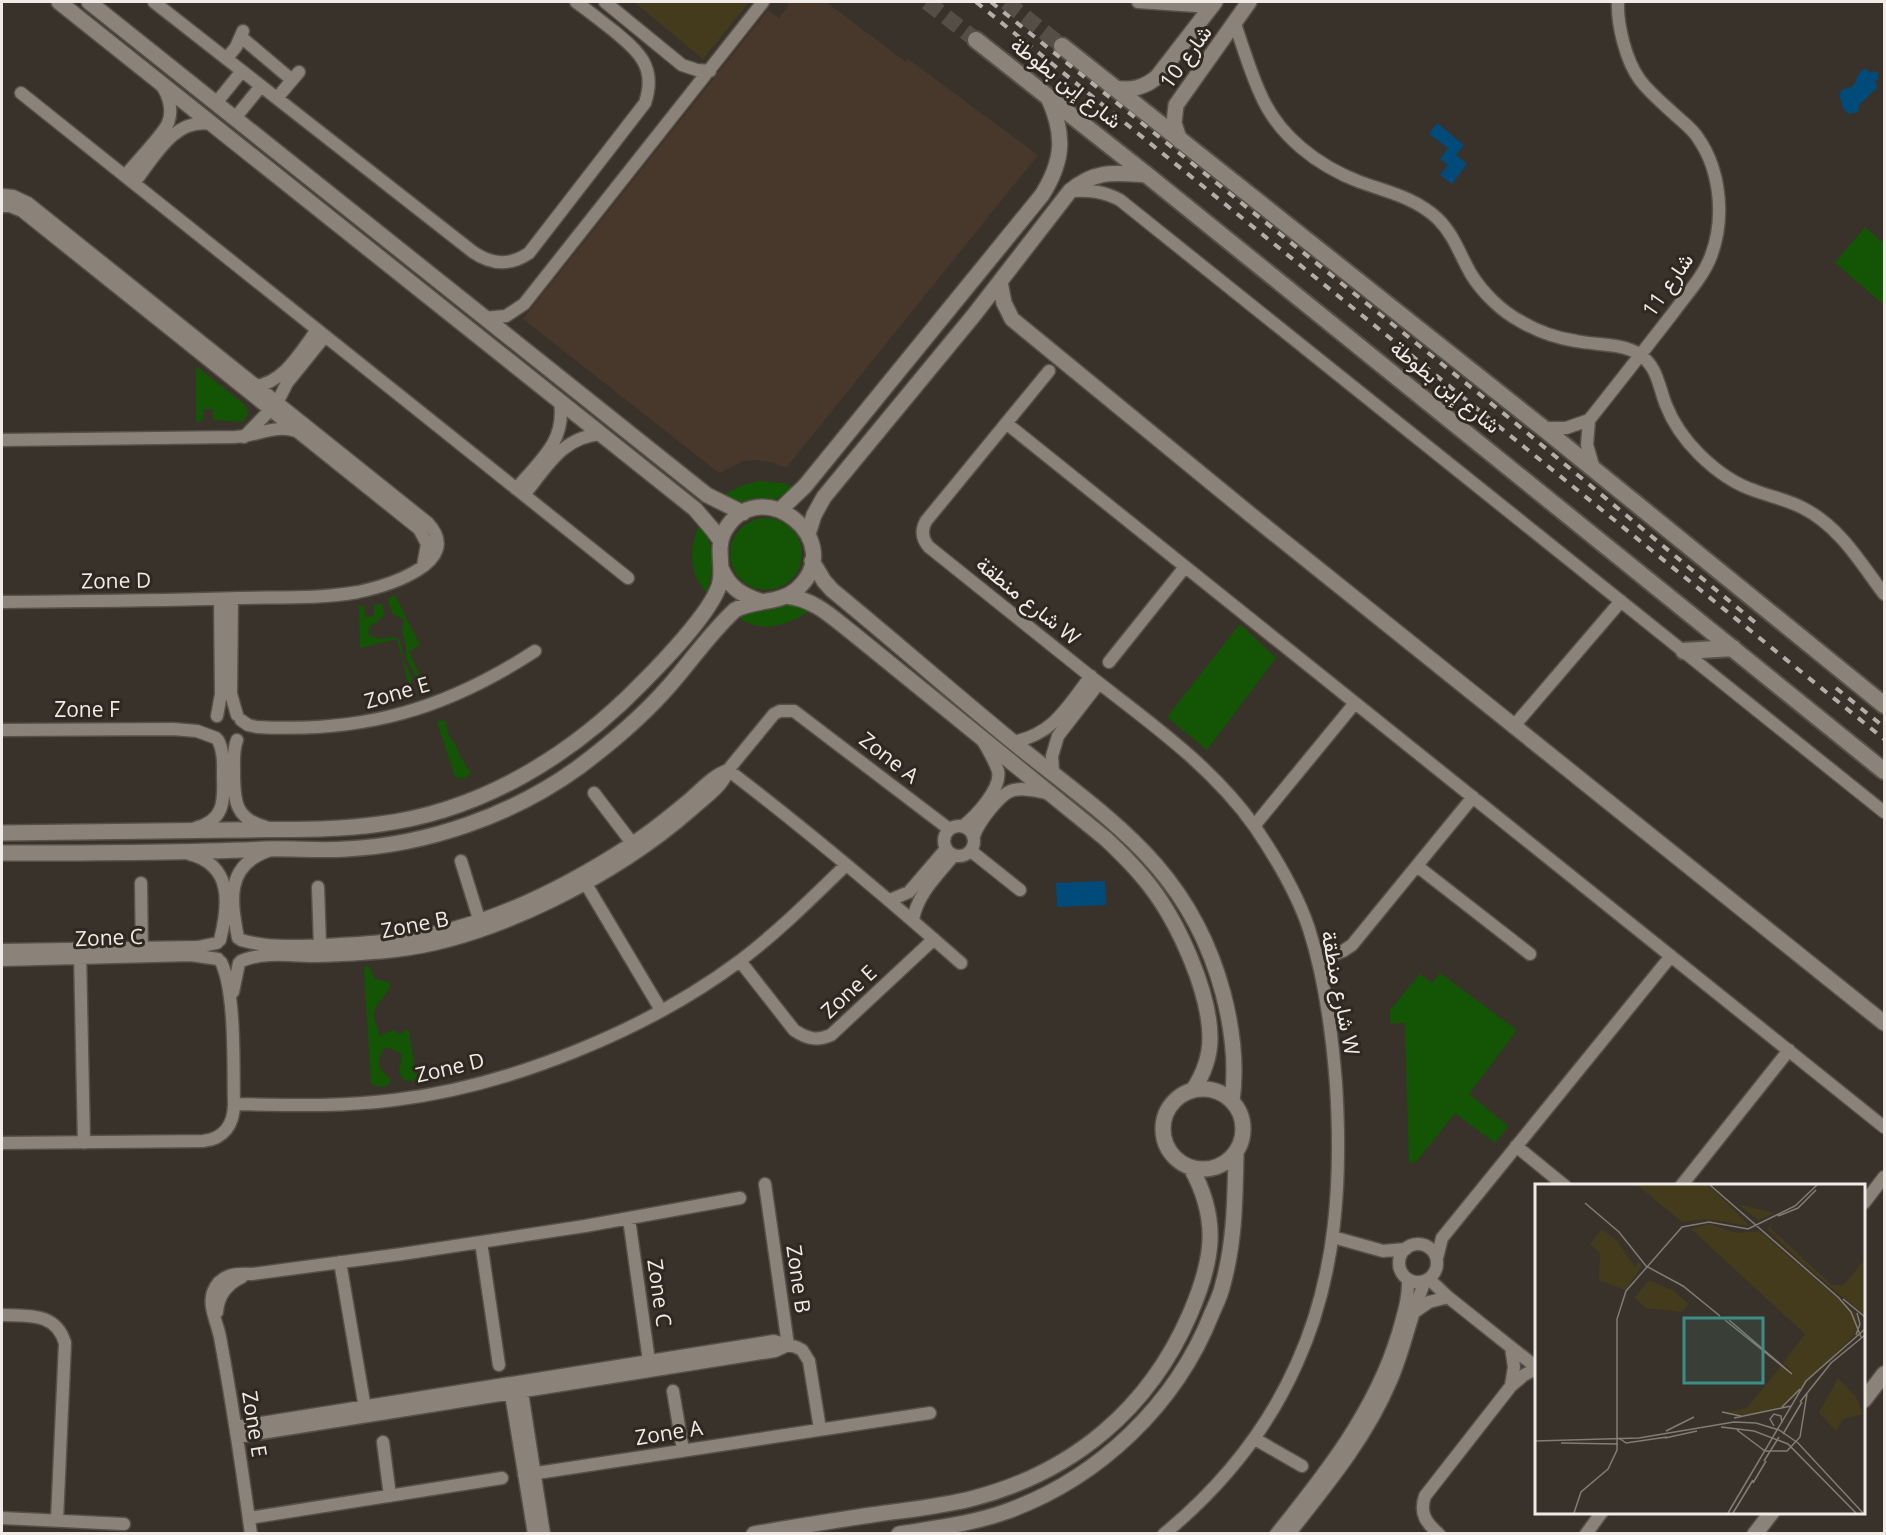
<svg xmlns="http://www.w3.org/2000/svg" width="1886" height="1535" font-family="'Open Sans',Vazirmatn,sans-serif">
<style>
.education{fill:#47382b}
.green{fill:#135504}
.sand{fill:#433b1b}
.water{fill:#004b7a}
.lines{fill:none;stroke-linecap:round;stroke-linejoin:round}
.secondary-tunnel{stroke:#544e46;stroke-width:16;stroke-dasharray:16 8;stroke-linecap:butt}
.minor-casing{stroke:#565049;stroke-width:15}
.tertiary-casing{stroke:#565049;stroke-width:18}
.secondary-casing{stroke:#565049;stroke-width:20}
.minor{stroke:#8b8379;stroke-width:12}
.tertiary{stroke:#8b8379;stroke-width:15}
.secondary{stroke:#8b8379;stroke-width:16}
.rail{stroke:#b4aea8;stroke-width:4;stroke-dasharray:8 8;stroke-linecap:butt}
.labels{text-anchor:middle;stroke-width:6;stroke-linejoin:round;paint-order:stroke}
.street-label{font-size:21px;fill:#f0ebe6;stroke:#2f2820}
.inset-road{fill:none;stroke:#827c75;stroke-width:1.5}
.view{fill:#3c8d86;fill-opacity:0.15;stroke:#3c8d86;stroke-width:3}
.inset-edge{fill:none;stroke:#f0ebe6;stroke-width:3}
</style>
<rect width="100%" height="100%" fill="#39322a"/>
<!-- education -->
<path class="education" d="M 785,2 L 826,2 L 906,62 L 908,59 L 1038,155 L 786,468 L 771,462 L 756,460 L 743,461 L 719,473 L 523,319 L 768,10 L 779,18 L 789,5 Z"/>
<!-- green -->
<path class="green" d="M 1865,227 L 1884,244 L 1884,305 L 1835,263 Z
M 196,366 L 245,405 L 248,414 L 243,422 L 213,420 L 213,409 L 203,409 L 203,420 L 196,423 Z
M 759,481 L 782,483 L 796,487 L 776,499 L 740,503 L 720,497 L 740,486 Z
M730 554a36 36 0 1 1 72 0a36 36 0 1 1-72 0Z
M 700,523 C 715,543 714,570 707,593 C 688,574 689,546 700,523 Z
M 395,595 L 420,645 L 409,651 L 426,691 L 418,694 L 414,673 L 406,658 L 406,646 L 402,631 L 404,620 L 392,613 L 388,599 Z
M 382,604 L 384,614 L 381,619 L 370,626 L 368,634 L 377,639 L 396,637 L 401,642 L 403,660 L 411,675 L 413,695 L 412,696 L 397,639 L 360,648 L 359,606 L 364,605 L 365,617 L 374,616 L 374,605 Z
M 782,605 L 797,606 L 811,610 C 789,625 761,635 738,617 L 747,612 Z
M 1240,624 L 1276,658 L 1207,750 L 1167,717 Z
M 445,720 L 449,736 L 456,745 L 460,756 L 471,773 L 464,779 L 455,777 L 437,722 Z
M 368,965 L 375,979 L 389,982 L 390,988 C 385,996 372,1007 374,1017 C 375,1024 379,1029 380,1036 L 393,1030 L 400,1034 L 408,1028 L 417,1078 L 413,1081 L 403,1080 L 399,1071 L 402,1055 L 393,1049 L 384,1048 L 380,1056 L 379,1067 L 390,1079 L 389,1085 L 381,1087 L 371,1084 L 364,967 Z
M 1440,973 L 1517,1030 L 1469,1094 L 1508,1126 L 1495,1143 L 1455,1113 L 1416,1162 L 1409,1163 L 1405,1023 L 1390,1023 L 1390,1010 L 1420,974 L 1432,983 Z"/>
<!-- sand -->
<path class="sand" d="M 634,2 L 749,2 L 703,59 Z"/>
<!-- water -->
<path class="water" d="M 1864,69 L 1867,69 L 1869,73 L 1874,71 L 1878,73 L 1878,79 L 1875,81 L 1878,87 L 1859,105 L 1858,112 L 1849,114 L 1844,110 L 1839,95 L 1843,89 C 1861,87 1852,77 1864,69 Z
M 1437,123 L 1464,145 L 1456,155 L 1467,164 L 1452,184 L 1440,175 L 1448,165 L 1440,159 L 1448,148 L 1429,134 Z
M 1105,881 L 1106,905 L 1057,907 L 1056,883 Z"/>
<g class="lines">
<!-- secondary-tunnel -->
<path class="secondary-tunnel" d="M 927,2 L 976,40
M 1006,2 L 1062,46"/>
<defs>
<path id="minor" d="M 154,2 L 473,252 C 492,265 510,266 529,253 L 645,103 C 657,67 639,52 614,31 C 601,21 589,11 576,2
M 605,2 L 682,65 L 697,70 L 710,71
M 1138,2 L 1211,7
M 1235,24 C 1243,47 1250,71 1260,93 C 1278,136 1318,166 1360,182 C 1388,192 1416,198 1438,219 C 1454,235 1460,255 1471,274 C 1482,292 1501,311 1520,321 C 1537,331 1556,338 1576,341 C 1595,345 1622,343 1639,354 C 1658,367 1658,385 1666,405 C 1673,423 1685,440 1699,454 C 1715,470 1734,484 1756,491 C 1772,497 1788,500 1803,508 C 1840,527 1860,562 1884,594
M 241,37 L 292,80
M 227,58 L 236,47 L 243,31
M 21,93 L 628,578
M 277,98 L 299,72
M 216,103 L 242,71
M 235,118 L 261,86
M 125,176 C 134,164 163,135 168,123 C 173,111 169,96 162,86
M 134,183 C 154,158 174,117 211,124
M 1070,191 C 1089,190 1103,191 1120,200 L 1884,812
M 2,195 L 13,196 L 28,203 L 428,523 C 465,563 386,586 358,592 C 319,599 278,597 239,598 C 160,601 81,601 2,602
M 2,206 L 10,206 L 22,211 L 419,529 L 427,544 L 423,566
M 484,318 L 506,316 L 524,304 L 763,2
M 1049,371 L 926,521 C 921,530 922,539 929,547 C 983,590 1036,633 1090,676 C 1149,722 1212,766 1255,827 C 1276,858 1297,893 1309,929 C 1325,979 1332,1032 1336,1084 C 1342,1179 1337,1275 1297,1363 C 1267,1431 1221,1487 1164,1534
M 255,386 C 284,383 301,351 317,330
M 1589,420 L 1587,445 L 1594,469
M 1006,423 L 1884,1127
M 1543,428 L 1566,428 L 1589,420 C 1617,385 1645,349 1673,313 C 1686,295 1703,277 1711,256 C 1725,219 1721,171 1698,138 C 1692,128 1680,120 1672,112 C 1661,102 1649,92 1640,80 C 1626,61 1617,25 1618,2
M 244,437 L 277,403 L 287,383 L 325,336
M 2,440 L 235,437 C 256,436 276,424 296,431
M 516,489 C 540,460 566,442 560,402
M 524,495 C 547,467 562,437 601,434
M 232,599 L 231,694 L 237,715
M 1109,662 L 1185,567
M 217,716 L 221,694 L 220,599
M 241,720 L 248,725 L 257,727 C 364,733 446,709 535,651
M 1513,727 L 1621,601
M 2,730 L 173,729 L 197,731 L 216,738
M 237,740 C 233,750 234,761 234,772 C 234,801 235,819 266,827
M 1013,742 C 1054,734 1067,707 1091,676
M 1053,772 L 1052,756 L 1058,736 L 1099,683
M 594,793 L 632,843
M944 841a15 15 0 1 1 30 0a15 15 0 1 1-30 0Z
M 963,826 C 976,816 1002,788 998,771 C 995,761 988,750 983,741
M 1254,826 L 1355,703
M 195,828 C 224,821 224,802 223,777 C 223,764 224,752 218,740
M 949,829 L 794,711 L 780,711 L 774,714 L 728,770 C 808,831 885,896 961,963
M 974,836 C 978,823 1001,792 1014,790 C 1025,787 1040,792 1052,794
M 971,851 L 1020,890
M 189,854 C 233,865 229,904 220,940
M 461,861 L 479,919
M 1417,866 L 1530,954
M 583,879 L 661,1010
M 141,883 L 142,954
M 318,887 L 320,946
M 890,900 L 909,892 L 946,849
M 913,920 C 917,894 938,875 954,855
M 238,938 C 231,901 225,866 268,851
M 241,940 C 272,949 308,946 340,944 C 360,943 380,942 400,939 C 482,928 561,889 630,844 C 651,831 670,815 688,800 C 701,789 713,775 728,770 C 723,787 705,798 692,810 C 618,875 494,940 395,951 C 370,954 344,955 318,956 C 293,956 265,951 241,961
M 2,950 L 198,947 L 217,943
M 80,952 L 84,1143
M 2,960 L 191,955 L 218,959
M 740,961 L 794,1030 C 807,1039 817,1041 831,1035 L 934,939
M 1318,961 L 1343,951 L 1352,945 L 1473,797
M 233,992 L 239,963
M 234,1104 C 287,1105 341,1107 394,1100 C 510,1086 648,1030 741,960 C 779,931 812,898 846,865
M 2,1143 L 203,1141 C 224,1139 234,1124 234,1104 C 233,1068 236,992 221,962
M 1516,1146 L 1565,1186
M 765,1184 L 788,1345
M 1681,1186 L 1789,1050
M 1864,1203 L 1884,1177
M 629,1219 L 650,1368
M 1333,1237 L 1383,1251 L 1406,1249
M 481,1242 L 499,1365
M1399 1263a19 19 0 1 1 38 0a19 19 0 1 1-38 0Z
M 1437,1258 L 1442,1238 L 1671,956
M 340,1262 L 366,1414
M 1429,1279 L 1448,1297 L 1536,1367
M 217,1312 C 218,1295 227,1284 242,1277
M 1413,1313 L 1429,1302 L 1448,1297
M 2,1315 C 28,1316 56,1312 65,1343 L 57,1520
M 521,1386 L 544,1534
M 1511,1386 L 1514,1367 L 1511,1347
M 510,1388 L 534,1534
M 673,1391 L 683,1450
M 236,1427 L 774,1341 L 796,1347 L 802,1350 L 809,1361 L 820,1429
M 237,1437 L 775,1351 L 788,1345
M 1255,1439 L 1302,1466
M 383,1442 L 390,1496
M 524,1475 L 930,1413
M 2,1518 L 124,1524
M 249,1518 L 502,1478
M 251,1534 C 242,1468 232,1402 220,1337 C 217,1322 208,1306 213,1292 C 220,1274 236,1273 252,1274 L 402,1254 L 585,1226 L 740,1198
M 1276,1534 C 1325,1473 1375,1410 1398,1333 C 1403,1315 1409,1298 1408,1279
M 1289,1534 C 1327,1486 1367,1438 1391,1381 C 1405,1349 1411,1314 1425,1281
M 1439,1534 C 1426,1523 1419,1513 1425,1496 L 1511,1386 L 1524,1375 L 1536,1369
M 1586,1534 L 1602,1512"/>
<path id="tertiary" d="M 59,2 L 695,509 L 713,530 L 721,541
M 89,2 L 707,495 L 743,513
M 1114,88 C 1131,91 1144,88 1157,77 L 1215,2
M 1180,141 L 1174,123 L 1176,105 L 1249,2
M 1000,282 L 1004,303 L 1012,319 L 1251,515 L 1884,1023
M 780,510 L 805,486 L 1042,195 C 1064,160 1065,134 1048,97
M 808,534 L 814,515 L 824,497 L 974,315 L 1070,191 C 1096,169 1115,173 1147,175
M 812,561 L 824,581 L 832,590 C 893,640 952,692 1013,742 C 1108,819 1189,866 1223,993 C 1232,1027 1237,1065 1232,1101
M 721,568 C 729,587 741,595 760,601
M 786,596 C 815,599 833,618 855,635 L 1106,839 C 1122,854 1137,869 1150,886 C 1178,922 1210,992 1210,1038 C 1210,1057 1203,1075 1193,1090
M 2,833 C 78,832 155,831 232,830 C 281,829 331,831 380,824 C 481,811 571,756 641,684 C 662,663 710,613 719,586 C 725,568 715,550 724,532 C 759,468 852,542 796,590 C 779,604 755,599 735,610 C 711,632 691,661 670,685 C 643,716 611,743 579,767 C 513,815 427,845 346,849 C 319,851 292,848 265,849 C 177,853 89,853 2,853
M1163 1129a40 40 0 1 1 80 0a40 40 0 1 1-80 0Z
M 1864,1400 L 1884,1374
M 754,1534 C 793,1527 832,1521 871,1515 C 905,1510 940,1507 974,1498 C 1073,1472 1149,1409 1190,1314 C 1213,1261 1220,1220 1191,1168
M 899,1534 C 934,1528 971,1524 1005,1512 C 1098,1479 1176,1405 1212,1313 C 1216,1304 1221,1294 1223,1284 C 1235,1240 1235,1198 1236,1153
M 1755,1534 L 1772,1512"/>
<path id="secondary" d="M 976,40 L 1147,175 L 1884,771
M 1062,46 L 1543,428 L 1884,705
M 1684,651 L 1733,648"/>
</defs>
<!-- minor casing -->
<use href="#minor" class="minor-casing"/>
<!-- tertiary casing -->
<use href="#tertiary" class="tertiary-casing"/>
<!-- secondary casing -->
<use href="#secondary" class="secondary-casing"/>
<!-- minor -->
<use href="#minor" class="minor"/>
<!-- tertiary -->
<use href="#tertiary" class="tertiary"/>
<!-- secondary -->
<use href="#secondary" class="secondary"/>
<!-- rail -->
<path class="rail" d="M 976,2 L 1884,739
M 991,2 L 1508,417 L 1757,624
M 1836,688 L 1884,727"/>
</g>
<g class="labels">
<!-- street labels -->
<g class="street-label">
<text transform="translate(1186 57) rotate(-54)" y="7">شارع 10</text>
<text transform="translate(1066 83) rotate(38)" y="7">شارع إبن بطوطة</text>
<text transform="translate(1668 285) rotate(-55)" y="7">شارع 11</text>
<text transform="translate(1445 387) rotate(39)" y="7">شارع إبن بطوطة</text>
<text transform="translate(116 581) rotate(-1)" y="7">Zone D</text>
<text transform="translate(1028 601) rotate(39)" y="7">شارع منطقة W</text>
<text transform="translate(397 693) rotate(-16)" y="7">Zone E</text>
<text x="87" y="717">Zone F</text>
<text transform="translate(889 758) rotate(38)" y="7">Zone A</text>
<text transform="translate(415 925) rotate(-11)" y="7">Zone B</text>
<text transform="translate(109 938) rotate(-2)" y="7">Zone C</text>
<text transform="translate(849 992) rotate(-43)" y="7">Zone E</text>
<text transform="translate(1340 993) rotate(79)" y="7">شارع منطقة W</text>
<text transform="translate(450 1068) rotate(-13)" y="7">Zone D</text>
<text transform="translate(798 1279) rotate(82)" y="7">Zone B</text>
<text transform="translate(659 1293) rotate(82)" y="7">Zone C</text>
<text transform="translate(254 1424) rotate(81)" y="7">Zone E</text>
<text transform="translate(669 1433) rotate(-9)" y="7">Zone A</text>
</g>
</g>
<!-- overview -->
<g transform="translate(1535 1184)">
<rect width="330" height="330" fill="#39322a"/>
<path d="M 102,1 L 173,1 L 215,42 L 171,35 L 147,38 ZM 204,21 L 206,21 L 240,29 L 223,36 ZM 174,40 L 202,49 L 224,47 L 321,130 L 324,146 L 249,222 L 211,231 L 190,228 L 212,224 L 246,182 L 259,189 L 248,179 L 270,150 L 156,45 ZM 234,43 L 297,101 L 309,101 L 330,75 L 330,132 L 266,78 L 233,46 ZM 67,45 L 83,58 L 100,83 L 104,77 L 107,82 L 90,106 L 64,96 L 65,69 L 55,60 ZM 114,96 L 139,107 L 154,120 L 147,128 L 111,124 L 99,114 ZM 303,194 L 321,213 L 328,230 L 308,235 L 301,247 L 284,229 Z" fill="#433b1b"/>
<path class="inset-road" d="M 175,1 L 304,114M 50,19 L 84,48 L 111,82 L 148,102 L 185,132M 243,32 L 263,24 L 281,6M 303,113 L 316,128 L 326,153M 308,115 L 330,133M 190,136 L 257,190 L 194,136M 321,151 L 325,140 L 322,129M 265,218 L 296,179 L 330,151M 247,223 L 265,205M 187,228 L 206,232M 199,234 L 256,222M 239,242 L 235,235 L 239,230 L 246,232 L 247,239M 186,243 L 219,247 L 253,260 L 321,329M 202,246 L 230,267 L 252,267 L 265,253 L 272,210M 131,247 L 159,233M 248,250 L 267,218M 84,254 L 91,259 L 132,253M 130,254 L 162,247M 0,257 L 104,254 L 199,238 L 221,239 L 244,246 L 263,259 L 328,329M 26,259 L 83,260M 229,277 L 244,253M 218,299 L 231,277M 39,329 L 46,308 L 73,285 L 82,266 L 82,135 L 91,107 L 147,43 L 174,38 L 213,45 L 260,22 L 282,1M 193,329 L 271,197 L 330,145M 198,329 L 218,296"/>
<path class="view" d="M 149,134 L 228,134 L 228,199 L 149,199 Z"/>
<rect width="330" height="330" class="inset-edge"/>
</g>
<!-- border -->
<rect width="1886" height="1535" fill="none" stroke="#f0ebe6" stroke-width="6"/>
</svg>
